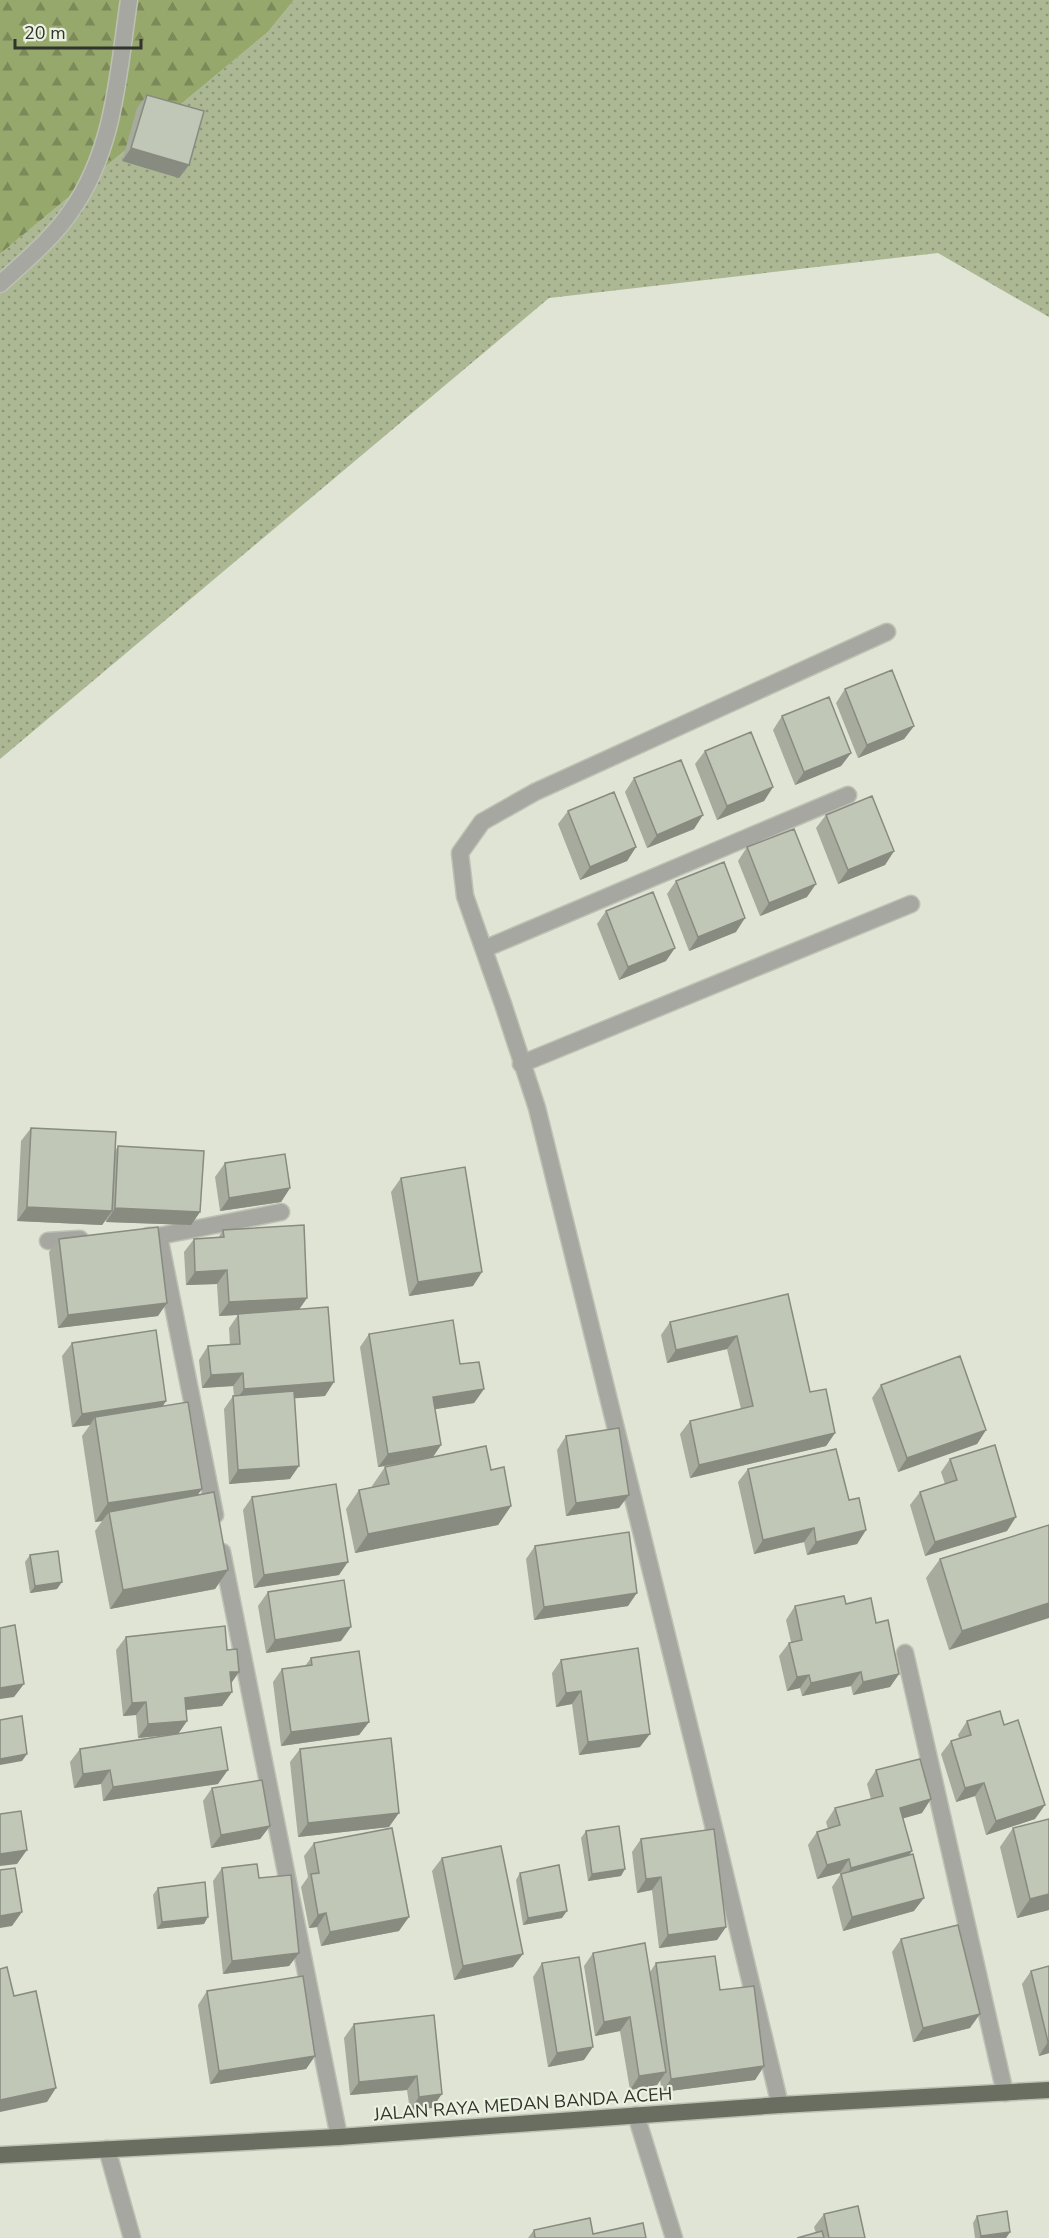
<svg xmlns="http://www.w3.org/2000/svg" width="1049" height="2238" font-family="'Nunito Sans',sans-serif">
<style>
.grass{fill:url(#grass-dots)}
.forest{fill:url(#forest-firs)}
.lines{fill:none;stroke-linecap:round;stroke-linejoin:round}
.minor-casing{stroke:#bcc1b3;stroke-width:19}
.trunk-casing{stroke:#bcc1b3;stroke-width:19}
.minor{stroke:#a5a7a0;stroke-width:16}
.trunk{stroke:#696e60;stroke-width:16}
.wall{fill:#a6ab9d}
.shaded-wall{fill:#878b80}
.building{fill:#c1c7b7;stroke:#878b80;stroke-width:1.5}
.labels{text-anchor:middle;stroke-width:4.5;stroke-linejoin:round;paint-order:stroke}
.street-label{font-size:18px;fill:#31332d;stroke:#ecf2e1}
</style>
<defs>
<pattern id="grass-dots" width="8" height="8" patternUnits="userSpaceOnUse" patternTransform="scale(1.5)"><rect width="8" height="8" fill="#acb793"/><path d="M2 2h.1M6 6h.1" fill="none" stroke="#8d9578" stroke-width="1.8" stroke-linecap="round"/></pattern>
<pattern id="forest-firs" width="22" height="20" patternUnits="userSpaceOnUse" patternTransform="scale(1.5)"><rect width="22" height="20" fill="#97a86c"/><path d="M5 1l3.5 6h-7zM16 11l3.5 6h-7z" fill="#7c8959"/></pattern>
</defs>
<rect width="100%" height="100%" fill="#dfe4d4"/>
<!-- grass -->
<path class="grass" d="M 294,0 L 1049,0 L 1049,317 L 938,253 L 549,298 L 0,759 L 0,254 L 268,32 Z"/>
<!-- forest -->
<path class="forest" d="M 0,0 L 294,0 L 268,32 L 0,254 Z"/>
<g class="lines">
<defs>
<path id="minor" d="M 0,284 C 23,263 54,237 71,211 C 115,149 118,73 129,0
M 484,949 L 848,795
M 521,1064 L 911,904
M 148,1236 L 159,1236 L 281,1212
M 159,1236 L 215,1515
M 48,1241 L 80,1239
M 222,1552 L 339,2137
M 905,1653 L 1005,2093
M 780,2105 L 700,1770 L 537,1108 L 503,1004 L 465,896 L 460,853 L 482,822 L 535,792 L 887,632
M 636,2115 L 674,2238
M 107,2149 L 132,2238"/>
<path id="trunk" d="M 0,2155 L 339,2137 L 780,2105 L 1049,2090"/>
</defs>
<!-- minor casing -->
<use href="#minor" class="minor-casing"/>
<!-- trunk casing -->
<use href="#trunk" class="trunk-casing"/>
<!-- minor -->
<use href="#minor" class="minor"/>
<!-- trunk -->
<use href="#trunk" class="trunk"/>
</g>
<!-- wall -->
<path class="wall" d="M 147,95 L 189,165 L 179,178 L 122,161 L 137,108 Z
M 845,689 L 914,726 L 904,739 L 858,758 L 836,703 Z
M 782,716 L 851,753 L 841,766 L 795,785 L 773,730 Z
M 705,751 L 773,787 L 764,801 L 717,820 L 695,764 Z
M 634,778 L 694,829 L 647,848 L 625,792 Z
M 568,811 L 636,847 L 627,861 L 580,880 L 558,824 Z
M 826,815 L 894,851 L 885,865 L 838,884 L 816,828 Z
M 747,847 L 807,897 L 760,916 L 738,861 Z
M 676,881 L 736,932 L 689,951 L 667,894 Z
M 606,911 L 666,961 L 619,980 L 597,924 Z
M 31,1128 L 115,1151 L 118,1146 L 200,1212 L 191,1225 L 106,1222 L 106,1220 L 102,1225 L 17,1221 L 21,1141 Z
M 225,1163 L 290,1188 L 281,1202 L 220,1211 L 215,1177 Z
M 401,1178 L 473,1286 L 409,1296 L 391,1192 Z
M 223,1230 L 307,1298 L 299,1309 L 325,1396 L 294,1398 L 290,1479 L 229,1484 L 224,1409 L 233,1396 L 234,1396 L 233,1386 L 202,1388 L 199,1360 L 208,1346 L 230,1345 L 229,1328 L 238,1315 L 219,1316 L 217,1284 L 186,1285 L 184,1252 L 194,1239 L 218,1238 Z
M 59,1239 L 158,1316 L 58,1328 L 49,1252 Z
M 788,1294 L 810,1392 L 835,1433 L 826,1446 L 690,1478 L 680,1434 L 690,1421 L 741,1409 L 727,1349 L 667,1363 L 661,1335 L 670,1322 Z
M 369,1334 L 460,1364 L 484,1389 L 474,1403 L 435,1409 L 441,1445 L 433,1457 L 491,1470 L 511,1506 L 498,1525 L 355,1553 L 346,1509 L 359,1490 L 372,1487 L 372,1486 L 385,1467 L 407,1463 L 378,1467 L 360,1347 Z
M 72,1343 L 166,1401 L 163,1406 L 197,1496 L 228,1570 L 215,1589 L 110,1609 L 95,1531 L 102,1521 L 95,1522 L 82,1436 L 90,1425 L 72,1427 L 62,1356 Z
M 881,1385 L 986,1430 L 977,1444 L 898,1472 L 872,1398 Z
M 566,1436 L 619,1508 L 566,1516 L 557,1450 Z
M 950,1459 L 1007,1531 L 925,1556 L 910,1505 L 920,1492 L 945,1484 L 941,1472 Z
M 748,1469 L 849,1500 L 866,1530 L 857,1544 L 807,1555 L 804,1542 L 754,1554 L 738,1482 Z
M 252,1497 L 339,1575 L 254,1588 L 243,1510 Z
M 1049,1525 L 949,1650 L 926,1578 L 940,1559 Z
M 535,1546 L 628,1606 L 534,1620 L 526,1559 Z
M 30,1555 L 57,1589 L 30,1593 L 25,1562 Z
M 268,1592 L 341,1641 L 266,1653 L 258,1606 Z
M 846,1604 L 876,1623 L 899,1674 L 890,1687 L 853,1695 L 851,1686 L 802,1696 L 800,1688 L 787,1691 L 779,1656 L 789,1643 L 791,1642 L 786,1620 L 795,1606 Z
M 126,1637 L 227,1650 L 232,1692 L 222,1706 L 186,1710 L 187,1721 L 178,1734 L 218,1784 L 103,1801 L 101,1784 L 74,1788 L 70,1762 L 80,1749 L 177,1734 L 138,1738 L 136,1715 L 123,1716 L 116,1650 Z
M 311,1658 L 369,1722 L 359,1735 L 281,1746 L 273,1682 L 282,1669 L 305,1666 Z
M 561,1660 L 640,1747 L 579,1755 L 572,1704 L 556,1707 L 552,1673 Z
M 967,1721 L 1004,1725 L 1035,1819 L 986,1835 L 975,1796 L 956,1802 L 941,1754 L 951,1741 L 959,1738 L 958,1735 Z
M 300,1749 L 389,1827 L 298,1837 L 290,1762 Z
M 876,1770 L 922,1813 L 903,1818 L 912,1851 L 908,1856 L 914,1911 L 843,1931 L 832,1887 L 840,1875 L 840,1873 L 817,1879 L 808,1845 L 817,1832 L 828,1829 L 826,1822 L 835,1808 L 871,1799 L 867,1784 Z
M 212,1788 L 270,1826 L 260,1839 L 211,1848 L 203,1801 Z
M 1013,1828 L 1049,1910 L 1017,1918 L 1000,1847 Z
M 586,1831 L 621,1876 L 588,1881 L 581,1838 Z
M 641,1839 L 726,1927 L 717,1940 L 659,1948 L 652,1890 L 637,1893 L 632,1852 Z
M 314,1843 L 399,1931 L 321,1946 L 317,1927 L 309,1928 L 301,1887 L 308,1877 L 304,1856 Z
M 442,1858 L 513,1967 L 454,1980 L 432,1871 Z
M 222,1868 L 259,1878 L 299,1953 L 289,1966 L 223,1974 L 213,1881 Z
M 520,1873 L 562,1918 L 523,1925 L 516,1880 Z
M 158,1888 L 204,1924 L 157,1929 L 153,1895 Z
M 901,1939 L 970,2028 L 913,2042 L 892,1952 Z
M 593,1953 L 650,1972 L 656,1963 L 720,1990 L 764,2066 L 755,2080 L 662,2092 L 660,2080 L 657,2085 L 630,2090 L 620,2031 L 595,2036 L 584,1966 Z
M 542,1963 L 584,2060 L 548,2067 L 533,1977 Z
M 1049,1966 L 1049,2053 L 1039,2056 L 1022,1984 L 1031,1971 Z
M 207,1991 L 315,2056 L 306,2069 L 210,2084 L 198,2005 Z
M 434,2015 L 432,2108 L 410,2110 L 407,2090 L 350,2095 L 344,2038 L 354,2024 Z
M 824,2214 L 865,2238 L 797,2238 L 816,2233 L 814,2227 Z
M 977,2216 L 1010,2232 L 1006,2238 L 975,2238 L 973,2223 Z
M 534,2230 L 593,2234 L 646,2238 L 528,2238 Z"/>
<!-- shaded-wall -->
<path class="shaded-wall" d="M 131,148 L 189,165 L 179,178 L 122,161 Z
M 914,726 L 904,739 L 858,758 L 867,745 Z
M 851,753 L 841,766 L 795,785 L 804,772 Z
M 773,787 L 764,801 L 717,820 L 727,806 Z
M 703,815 L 694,829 L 647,848 L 657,835 Z
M 636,847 L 627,861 L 580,880 L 590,867 Z
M 894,851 L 885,865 L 838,884 L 848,870 Z
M 816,884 L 807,897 L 760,916 L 769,903 Z
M 745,918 L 736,932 L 689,951 L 698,937 Z
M 675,948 L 666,961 L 619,980 L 628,967 Z
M 290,1188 L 281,1202 L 220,1211 L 229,1198 Z
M 27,1207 L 112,1211 L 102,1225 L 17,1221 Z
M 115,1208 L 200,1212 L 191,1225 L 106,1222 Z
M 227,1270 L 217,1284 L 186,1285 L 195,1272 Z
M 482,1272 L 473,1286 L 409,1296 L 418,1282 Z
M 307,1298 L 298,1311 L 219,1316 L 229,1302 Z
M 167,1303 L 158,1316 L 58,1328 L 68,1315 Z
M 737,1336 L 727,1349 L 667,1363 L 676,1350 Z
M 243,1373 L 233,1386 L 202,1388 L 211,1375 Z
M 334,1382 L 325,1396 L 234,1403 L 244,1389 Z
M 484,1389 L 474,1403 L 424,1411 L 433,1397 Z
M 166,1401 L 157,1414 L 95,1417 L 90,1425 L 72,1427 L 82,1414 Z
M 986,1430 L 977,1444 L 898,1472 L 907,1458 Z
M 835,1433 L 826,1446 L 690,1478 L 699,1465 Z
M 441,1445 L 432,1458 L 378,1467 L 388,1454 Z
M 299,1466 L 290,1479 L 229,1484 L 238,1470 Z
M 202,1489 L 188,1508 L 109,1512 L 102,1521 L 95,1522 L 108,1503 Z
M 629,1495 L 619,1508 L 566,1516 L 576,1503 Z
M 511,1506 L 498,1525 L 355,1553 L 368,1534 Z
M 1016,1517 L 1007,1531 L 925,1556 L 935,1542 Z
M 814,1528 L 804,1542 L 754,1554 L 763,1540 Z
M 866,1530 L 857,1544 L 807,1555 L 816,1542 Z
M 348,1562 L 339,1575 L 254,1588 L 264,1575 Z
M 228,1570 L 215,1589 L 110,1609 L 123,1590 Z
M 62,1582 L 57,1589 L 30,1593 L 35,1586 Z
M 637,1593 L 628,1606 L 534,1620 L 544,1607 Z
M 1049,1603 L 1049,1618 L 949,1650 L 962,1631 Z
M 351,1627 L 341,1641 L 266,1653 L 275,1640 Z
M 230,1672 L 239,1672 L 230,1685 Z
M 861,1672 L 851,1686 L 802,1696 L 811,1683 Z
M 899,1674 L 890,1687 L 853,1695 L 863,1682 Z
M 809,1675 L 800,1688 L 787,1691 L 797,1677 Z
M 24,1684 L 14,1697 L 0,1699 L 0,1688 Z
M 581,1691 L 572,1704 L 556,1707 L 566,1693 Z
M 232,1692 L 222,1706 L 175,1711 L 185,1698 Z
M 146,1702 L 136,1715 L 123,1716 L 132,1703 Z
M 187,1721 L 178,1734 L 138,1738 L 148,1724 Z
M 369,1722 L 359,1735 L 281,1746 L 291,1732 Z
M 650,1734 L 640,1747 L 579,1755 L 588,1742 Z
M 27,1754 L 22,1761 L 0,1765 L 0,1759 Z
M 110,1770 L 101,1784 L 74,1788 L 83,1774 Z
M 228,1770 L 218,1784 L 103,1801 L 113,1787 Z
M 984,1783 L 975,1796 L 956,1802 L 965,1788 Z
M 931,1799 L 922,1813 L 891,1822 L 900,1808 Z
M 1045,1805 L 1035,1819 L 986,1835 L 996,1821 Z
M 399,1813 L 389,1827 L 298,1837 L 308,1823 Z
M 270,1826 L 260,1839 L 211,1848 L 221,1835 Z
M 27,1850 L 17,1864 L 0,1866 L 0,1854 Z
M 912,1851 L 902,1864 L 842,1881 L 851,1868 Z
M 849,1859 L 840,1873 L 817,1879 L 827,1865 Z
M 625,1869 L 621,1876 L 588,1881 L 592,1874 Z
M 661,1877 L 652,1890 L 637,1893 L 646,1879 Z
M 1049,1894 L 1049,1910 L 1017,1918 L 1030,1899 Z
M 924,1898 L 914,1911 L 843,1931 L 852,1917 Z
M 567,1911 L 562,1918 L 523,1925 L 528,1918 Z
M 22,1912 L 12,1926 L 0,1928 L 0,1916 Z
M 326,1913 L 317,1927 L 309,1928 L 318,1915 Z
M 208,1917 L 204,1924 L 157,1929 L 162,1922 Z
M 409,1917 L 399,1931 L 321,1946 L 330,1932 Z
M 726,1927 L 717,1940 L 659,1948 L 668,1935 Z
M 299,1953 L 289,1966 L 223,1974 L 232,1961 Z
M 523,1954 L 513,1967 L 454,1980 L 463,1966 Z
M 980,2014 L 970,2028 L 913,2042 L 923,2028 Z
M 630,2017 L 620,2031 L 595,2036 L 604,2022 Z
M 1048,2042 L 1049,2042 L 1049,2053 L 1039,2056 Z
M 593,2047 L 584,2060 L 548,2067 L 557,2053 Z
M 315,2056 L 306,2069 L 210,2084 L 219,2071 Z
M 764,2066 L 755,2080 L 662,2092 L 671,2079 Z
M 666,2072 L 657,2085 L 630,2090 L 639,2076 Z
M 417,2076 L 407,2090 L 350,2095 L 359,2082 Z
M 56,2088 L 47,2102 L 0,2112 L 0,2100 Z
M 442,2094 L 432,2108 L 410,2110 L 419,2097 Z
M 1010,2232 L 1006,2238 L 979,2238 L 981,2236 Z"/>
<!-- building -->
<path class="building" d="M 147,95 L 204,111 L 189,165 L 131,148 Z
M 892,670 L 914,726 L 867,745 L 845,689 Z
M 829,697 L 851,753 L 804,772 L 782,716 Z
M 751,732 L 773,787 L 727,806 L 705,751 Z
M 681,760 L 703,815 L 657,835 L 634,778 Z
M 614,792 L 636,847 L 590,867 L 568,811 Z
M 872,796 L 894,851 L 848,870 L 826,815 Z
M 794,829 L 816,884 L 769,903 L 747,847 Z
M 724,862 L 745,918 L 698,937 L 676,881 Z
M 653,892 L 675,948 L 628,967 L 606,911 Z
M 31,1128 L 116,1132 L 112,1211 L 27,1207 Z
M 118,1146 L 204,1151 L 200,1212 L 115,1208 Z
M 285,1154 L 290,1188 L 229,1198 L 225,1163 Z
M 465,1167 L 482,1272 L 418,1282 L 401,1178 Z
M 304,1225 L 307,1298 L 229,1302 L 227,1270 L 195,1272 L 194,1239 L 224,1237 L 223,1230 Z
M 158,1227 L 167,1303 L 68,1315 L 59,1239 Z
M 788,1294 L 810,1392 L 826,1389 L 835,1433 L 699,1465 L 690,1421 L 753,1406 L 737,1336 L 676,1350 L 670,1322 Z
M 328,1307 L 334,1382 L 244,1389 L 243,1373 L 211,1375 L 208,1346 L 240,1344 L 238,1314 Z
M 453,1320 L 460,1364 L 479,1362 L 484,1389 L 433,1397 L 441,1445 L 388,1454 L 369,1334 Z
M 156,1330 L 166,1401 L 82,1414 L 72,1343 Z
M 960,1356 L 986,1430 L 907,1458 L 881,1385 Z
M 294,1391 L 299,1466 L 238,1470 L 233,1396 Z
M 188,1402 L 202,1489 L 108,1503 L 95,1417 Z
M 619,1428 L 629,1495 L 576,1503 L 566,1436 Z
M 995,1445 L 1016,1517 L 935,1542 L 920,1492 L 957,1480 L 950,1459 Z
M 486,1446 L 491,1470 L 504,1467 L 511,1506 L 368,1534 L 359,1490 L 389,1484 L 385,1467 Z
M 836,1449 L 849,1500 L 859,1498 L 866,1530 L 816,1542 L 814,1528 L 763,1540 L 748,1469 Z
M 336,1484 L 348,1562 L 264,1575 L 252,1497 Z
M 214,1492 L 228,1570 L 123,1590 L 109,1512 Z
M 1049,1525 L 1049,1603 L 962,1631 L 940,1559 Z
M 629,1532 L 637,1593 L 544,1607 L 535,1546 Z
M 58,1551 L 62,1582 L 35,1586 L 30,1555 Z
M 344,1580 L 351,1627 L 275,1640 L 268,1592 Z
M 844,1596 L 846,1604 L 871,1598 L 876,1623 L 888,1620 L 899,1674 L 863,1682 L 861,1672 L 811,1683 L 809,1675 L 797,1677 L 789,1643 L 802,1640 L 795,1606 Z
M 15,1625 L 24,1684 L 0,1688 L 0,1628 Z
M 225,1626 L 227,1650 L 237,1649 L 239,1672 L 230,1672 L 232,1692 L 185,1698 L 187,1721 L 148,1724 L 146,1702 L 132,1703 L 126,1637 Z
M 638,1648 L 650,1734 L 588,1742 L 581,1691 L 566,1693 L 561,1660 Z
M 359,1651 L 369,1722 L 291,1732 L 282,1669 L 312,1665 L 311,1658 Z
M 1000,1711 L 1004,1725 L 1018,1720 L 1045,1805 L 996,1821 L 984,1783 L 965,1788 L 951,1741 L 971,1735 L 967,1721 Z
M 22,1716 L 27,1754 L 0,1759 L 0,1720 Z
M 221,1727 L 228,1770 L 113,1787 L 110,1770 L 83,1774 L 80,1749 Z
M 391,1738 L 399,1813 L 308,1823 L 300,1749 Z
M 920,1759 L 931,1799 L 900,1808 L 912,1851 L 851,1868 L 849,1859 L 827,1865 L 817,1832 L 840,1825 L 835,1808 L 883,1796 L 876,1770 Z
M 262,1780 L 270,1826 L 221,1835 L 212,1788 Z
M 21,1811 L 27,1850 L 0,1854 L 0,1814 Z
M 1049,1819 L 1049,1894 L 1030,1899 L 1013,1828 Z
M 619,1826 L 625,1869 L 592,1874 L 586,1831 Z
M 392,1828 L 409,1917 L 330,1932 L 326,1913 L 318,1915 L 311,1874 L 319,1873 L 314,1843 Z
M 714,1829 L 726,1927 L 668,1935 L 661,1877 L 646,1879 L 641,1839 Z
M 501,1846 L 523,1954 L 463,1966 L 442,1858 Z
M 913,1854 L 924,1898 L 852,1917 L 841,1874 Z
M 257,1864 L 259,1878 L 291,1875 L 299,1953 L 232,1961 L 222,1868 Z
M 559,1865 L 567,1911 L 528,1918 L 520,1873 Z
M 15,1868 L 22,1912 L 0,1916 L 0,1870 Z
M 205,1882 L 208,1917 L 162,1922 L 158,1888 Z
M 958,1925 L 980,2014 L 923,2028 L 901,1939 Z
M 645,1943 L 666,2072 L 639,2076 L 630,2017 L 604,2022 L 593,1953 Z
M 715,1956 L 720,1990 L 754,1986 L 764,2066 L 671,2079 L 656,1963 Z
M 579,1957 L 593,2047 L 557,2053 L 542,1963 Z
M 1049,1966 L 1049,2042 L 1048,2042 L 1031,1971 Z
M 7,1967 L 14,1996 L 36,1991 L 56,2088 L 0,2100 L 0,1969 Z
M 303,1976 L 315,2056 L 219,2071 L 207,1991 Z
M 434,2015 L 442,2094 L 419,2097 L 417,2076 L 359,2082 L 354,2024 Z
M 858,2206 L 865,2238 L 829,2238 L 824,2214 Z
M 1007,2211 L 1010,2232 L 981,2236 L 977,2216 Z
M 590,2218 L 593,2234 L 643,2223 L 646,2238 L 535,2238 L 534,2230 Z
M 822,2231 L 824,2238 L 797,2238 Z"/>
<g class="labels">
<!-- street labels -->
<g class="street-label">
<text transform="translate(523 2104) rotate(-4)" y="6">JALAN RAYA MEDAN BANDA ACEH</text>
</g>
</g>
<!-- scale -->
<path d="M15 39v9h126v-9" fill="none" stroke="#31332d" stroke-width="3"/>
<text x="24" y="39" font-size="18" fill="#31332d" stroke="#ecf2e1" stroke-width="4.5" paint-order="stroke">20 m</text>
</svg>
